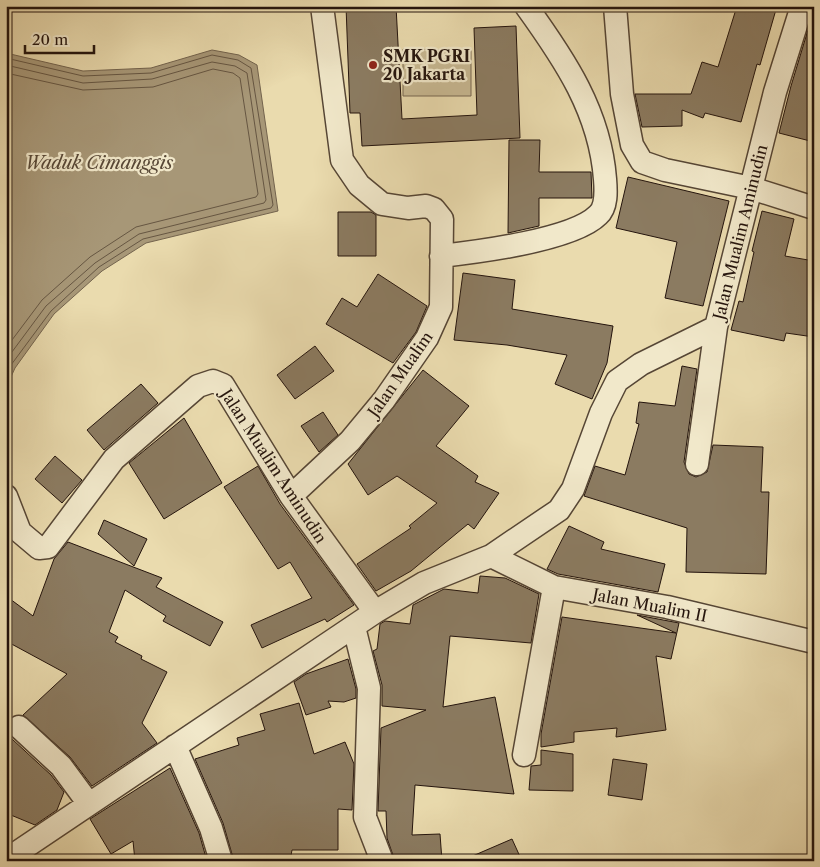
<svg xmlns="http://www.w3.org/2000/svg" width="820" height="867" font-family="'Libre Caslon Text',serif">
<style>
.green{fill:#c8b993;stroke:#766650}
.water{fill:#a79777;stroke:#73634d}
.lines{fill:none;stroke-linecap:round;stroke-linejoin:round}
.shore{stroke:#665642;stroke-width:1}
.building{fill:#8b7b61;stroke:#24140d}
.minor-casing{stroke:#564635;stroke-width:25}
.minor{stroke:#f1e8ca;stroke-width:22}
.poi-dot{fill:#8f2418;stroke:#f1e8ca;stroke-width:2}
.labels{text-anchor:middle;stroke-width:4.5;stroke-linejoin:round;paint-order:stroke}
.poi-label{font-size:16px;font-weight:bold;fill:#24140d;stroke:#f1e8ca;text-anchor:start}
.street-label{font-size:16px;fill:#24140d;stroke:#f1e8ca}
.water-label{font-size:18px;font-style:italic;fill:#584837;stroke:#f1e8ca}
</style>
<rect width="100%" height="100%" fill="#eadbae"/>
<filter id="stains"><feTurbulence type="fractalNoise" baseFrequency=".004" numOctaves="4"/><feColorMatrix values="0 0 0 0 .2 0 0 0 0 .09 0 0 0 0 .02 0 0 0 .5 -.17"/></filter>
<radialGradient id="worn" r=".72"><stop offset=".6" stop-color="#630" stop-opacity="0"/><stop offset="1" stop-color="#630" stop-opacity=".3"/></radialGradient>
<!-- green -->
<path class="green" d="M 403,49 L 471,50 L 471,96 L 403,96 Z"/>
<!-- water -->
<path class="water" d="M 212,50 L 239,55 L 257,65 L 278,211 L 146,243 L 102,271 L 54,314 L 15,368 L 6,388 L 6,53 L 83,71 L 151,68 Z"/>
<g class="lines">
<!-- shore -->
<path class="shore" d="M 6,58 L 83,76 L 151,73 L 212,55 L 238,60 L 251,68 L 273,205 L 271,208 L 143,239 L 99,267 L 51,311 L 11,365 L 6,375
M 6,65 L 83,83 L 152,79 L 212,62 L 235,66 L 247,73 L 266,200 L 264,203 L 139,234 L 95,263 L 46,306 L 6,360
M 6,73 L 83,90 L 153,87 L 213,69 L 233,73 L 240,78 L 258,194 L 256,197 L 136,227 L 90,257 L 42,300 L 6,348"/>
</g>
<!-- building -->
<path class="building" d="M 346,6 L 396,6 L 402,119 L 477,115 L 474,28 L 516,26 L 520,138 L 362,146 L 360,113 L 350,113 Z
M 737,6 L 777,6 L 760,65 L 757,64 L 741,122 L 705,113 L 703,118 L 682,110 L 682,126 L 642,127 L 635,94 L 691,94 L 702,62 L 718,67 Z
M 811,20 L 814,20 L 814,142 L 779,133 L 791,86 Z
M 509,140 L 540,140 L 539,172 L 591,172 L 592,198 L 539,198 L 539,226 L 508,233 Z
M 628,177 L 729,201 L 703,306 L 665,298 L 677,242 L 616,228 Z
M 762,211 L 794,219 L 785,256 L 814,261 L 814,337 L 786,333 L 784,341 L 731,330 L 739,301 L 743,302 L 754,252 L 752,251 Z
M 338,212 L 371,212 L 376,215 L 376,256 L 338,256 Z
M 463,273 L 515,280 L 512,309 L 613,326 L 607,363 L 592,399 L 555,384 L 567,355 L 507,345 L 454,340 Z
M 378,274 L 427,306 L 416,332 L 393,363 L 326,324 L 342,298 L 357,307 Z
M 315,346 L 334,371 L 295,399 L 277,375 Z
M 682,366 L 697,369 L 684,462 L 689,474 L 696,477 L 707,472 L 713,445 L 763,447 L 761,492 L 769,492 L 766,574 L 686,572 L 687,528 L 584,496 L 595,466 L 625,475 L 639,424 L 636,423 L 639,402 L 675,406 Z
M 423,370 L 469,406 L 436,446 L 478,476 L 475,482 L 499,493 L 474,529 L 468,524 L 411,571 L 376,591 L 357,564 L 411,528 L 409,526 L 437,503 L 397,476 L 368,495 L 348,464 Z
M 141,384 L 158,403 L 104,450 L 87,430 Z
M 323,412 L 338,435 L 319,452 L 301,426 Z
M 184,418 L 222,483 L 164,519 L 129,463 Z
M 55,456 L 82,480 L 62,503 L 35,479 Z
M 258,466 L 280,504 L 354,605 L 327,622 L 325,619 L 262,648 L 251,625 L 312,598 L 290,562 L 278,569 L 224,487 Z
M 104,520 L 147,539 L 134,566 L 98,534 Z
M 569,526 L 604,542 L 601,549 L 665,564 L 658,592 L 558,574 L 547,569 Z
M 68,542 L 162,578 L 156,587 L 223,622 L 210,646 L 163,621 L 166,616 L 125,590 L 109,632 L 118,637 L 115,642 L 142,656 L 141,659 L 167,672 L 142,723 L 157,743 L 92,786 L 70,757 L 23,715 L 67,674 L 6,641 L 6,596 L 33,616 L 54,559 Z
M 480,576 L 505,578 L 539,594 L 531,643 L 450,636 L 443,707 L 495,697 L 514,794 L 415,785 L 412,835 L 440,834 L 442,861 L 395,861 L 387,838 L 386,811 L 378,811 L 381,728 L 426,710 L 382,706 L 382,685 L 373,651 L 377,649 L 380,624 L 385,621 L 410,624 L 413,605 L 444,589 L 478,593 Z
M 637,615 L 679,623 L 671,659 L 656,656 L 666,730 L 616,737 L 617,728 L 574,732 L 574,742 L 541,747 L 541,734 L 562,617 L 676,633 Z
M 348,659 L 356,689 L 356,698 L 344,702 L 328,701 L 331,707 L 306,715 L 294,682 L 306,674 Z
M 299,703 L 314,754 L 345,742 L 354,764 L 352,810 L 338,809 L 338,850 L 292,850 L 290,861 L 234,861 L 223,823 L 195,759 L 239,745 L 237,738 L 265,730 L 260,714 Z
M 12,739 L 51,775 L 64,792 L 57,810 L 35,825 L 6,813 L 6,747 Z
M 541,750 L 573,754 L 573,791 L 529,790 L 531,766 L 541,765 Z
M 613,759 L 647,764 L 642,800 L 608,795 Z
M 170,768 L 199,833 L 207,861 L 135,861 L 133,841 L 111,854 L 90,819 Z
M 512,839 L 522,861 L 461,861 Z"/>
<g class="lines">
<defs>
<path id="minor" d="M 615,6 L 622,94 L 632,145 L 642,162 L 665,170 L 751,188 L 814,208
M 441,256 C 477,252 573,240 598,215 C 607,207 606,191 605,179 C 600,112 565,60 526,6
M 697,464 L 716,327
M 6,496 L 20,532 L 39,548 L 48,547 L 114,459 L 198,386 L 213,381 L 223,385 L 291,496 L 375,612
M 291,496 L 350,441 L 384,400 L 427,338 L 441,307 L 442,219 L 434,209 L 426,206 L 408,208 L 382,204 L 359,185 L 342,160 L 322,6
M 491,556 L 554,587 L 667,607 L 814,642
M 354,627 L 369,688 L 365,817 L 382,861
M 19,727 L 61,766 L 89,804
M 175,746 L 211,828 L 221,861
M 524,755 L 554,587
M 6,860 L 375,612 L 424,583 L 491,556 L 559,510 L 573,489 L 601,413 L 617,381 L 641,364 L 716,327 L 775,92 L 802,6"/>
</defs>
<!-- minor casing -->
<use href="#minor" class="minor-casing"/>
<!-- minor -->
<use href="#minor" class="minor"/>
</g>
<!-- markers -->
<circle class="poi-dot" cx="373" cy="65" r="5"/>
<g class="labels">
<!-- poi labels -->
<g class="poi-label">
<text x="383" y="62">SMK PGRI<tspan x="383" dy="18">20 Jakarta</tspan></text>
</g>
<!-- street labels -->
<g class="street-label">
<text transform="translate(740 232) rotate(-76)" y="6">Jalan Mualim Aminudin</text>
<text transform="translate(400 374) rotate(-55)" y="6">Jalan Mualim</text>
<text transform="translate(274 466) rotate(57)" y="6">Jalan Mualim Aminudin</text>
<text transform="translate(650 605) rotate(11)" y="6">Jalan Mualim II</text>
</g>
<!-- water labels -->
<g class="water-label">
<text x="99" y="169">Waduk Cimanggis</text>
</g>
</g>
<!-- margin -->
<rect width="820" height="867" fill="none" stroke="#eadbae" stroke-width="25"/>
<rect x="8" y="8" width="805" height="852" fill="none" stroke="#24140d" stroke-width="2.5"/>
<rect x="12" y="12" width="795" height="842" fill="none" stroke="#24140d"/>
<!-- scale -->
<path d="M25 45v8h69v-8" fill="none" stroke="#24140d" stroke-width="2.5"/>
<text x="32" y="45" font-size="15" fill="#24140d" stroke="#f1e8ca" stroke-width="4" paint-order="stroke">20 m</text>
<rect width="100%" height="100%" filter="url(#stains)"/>
<rect width="100%" height="100%" fill="url(#worn)"/>
</svg>
